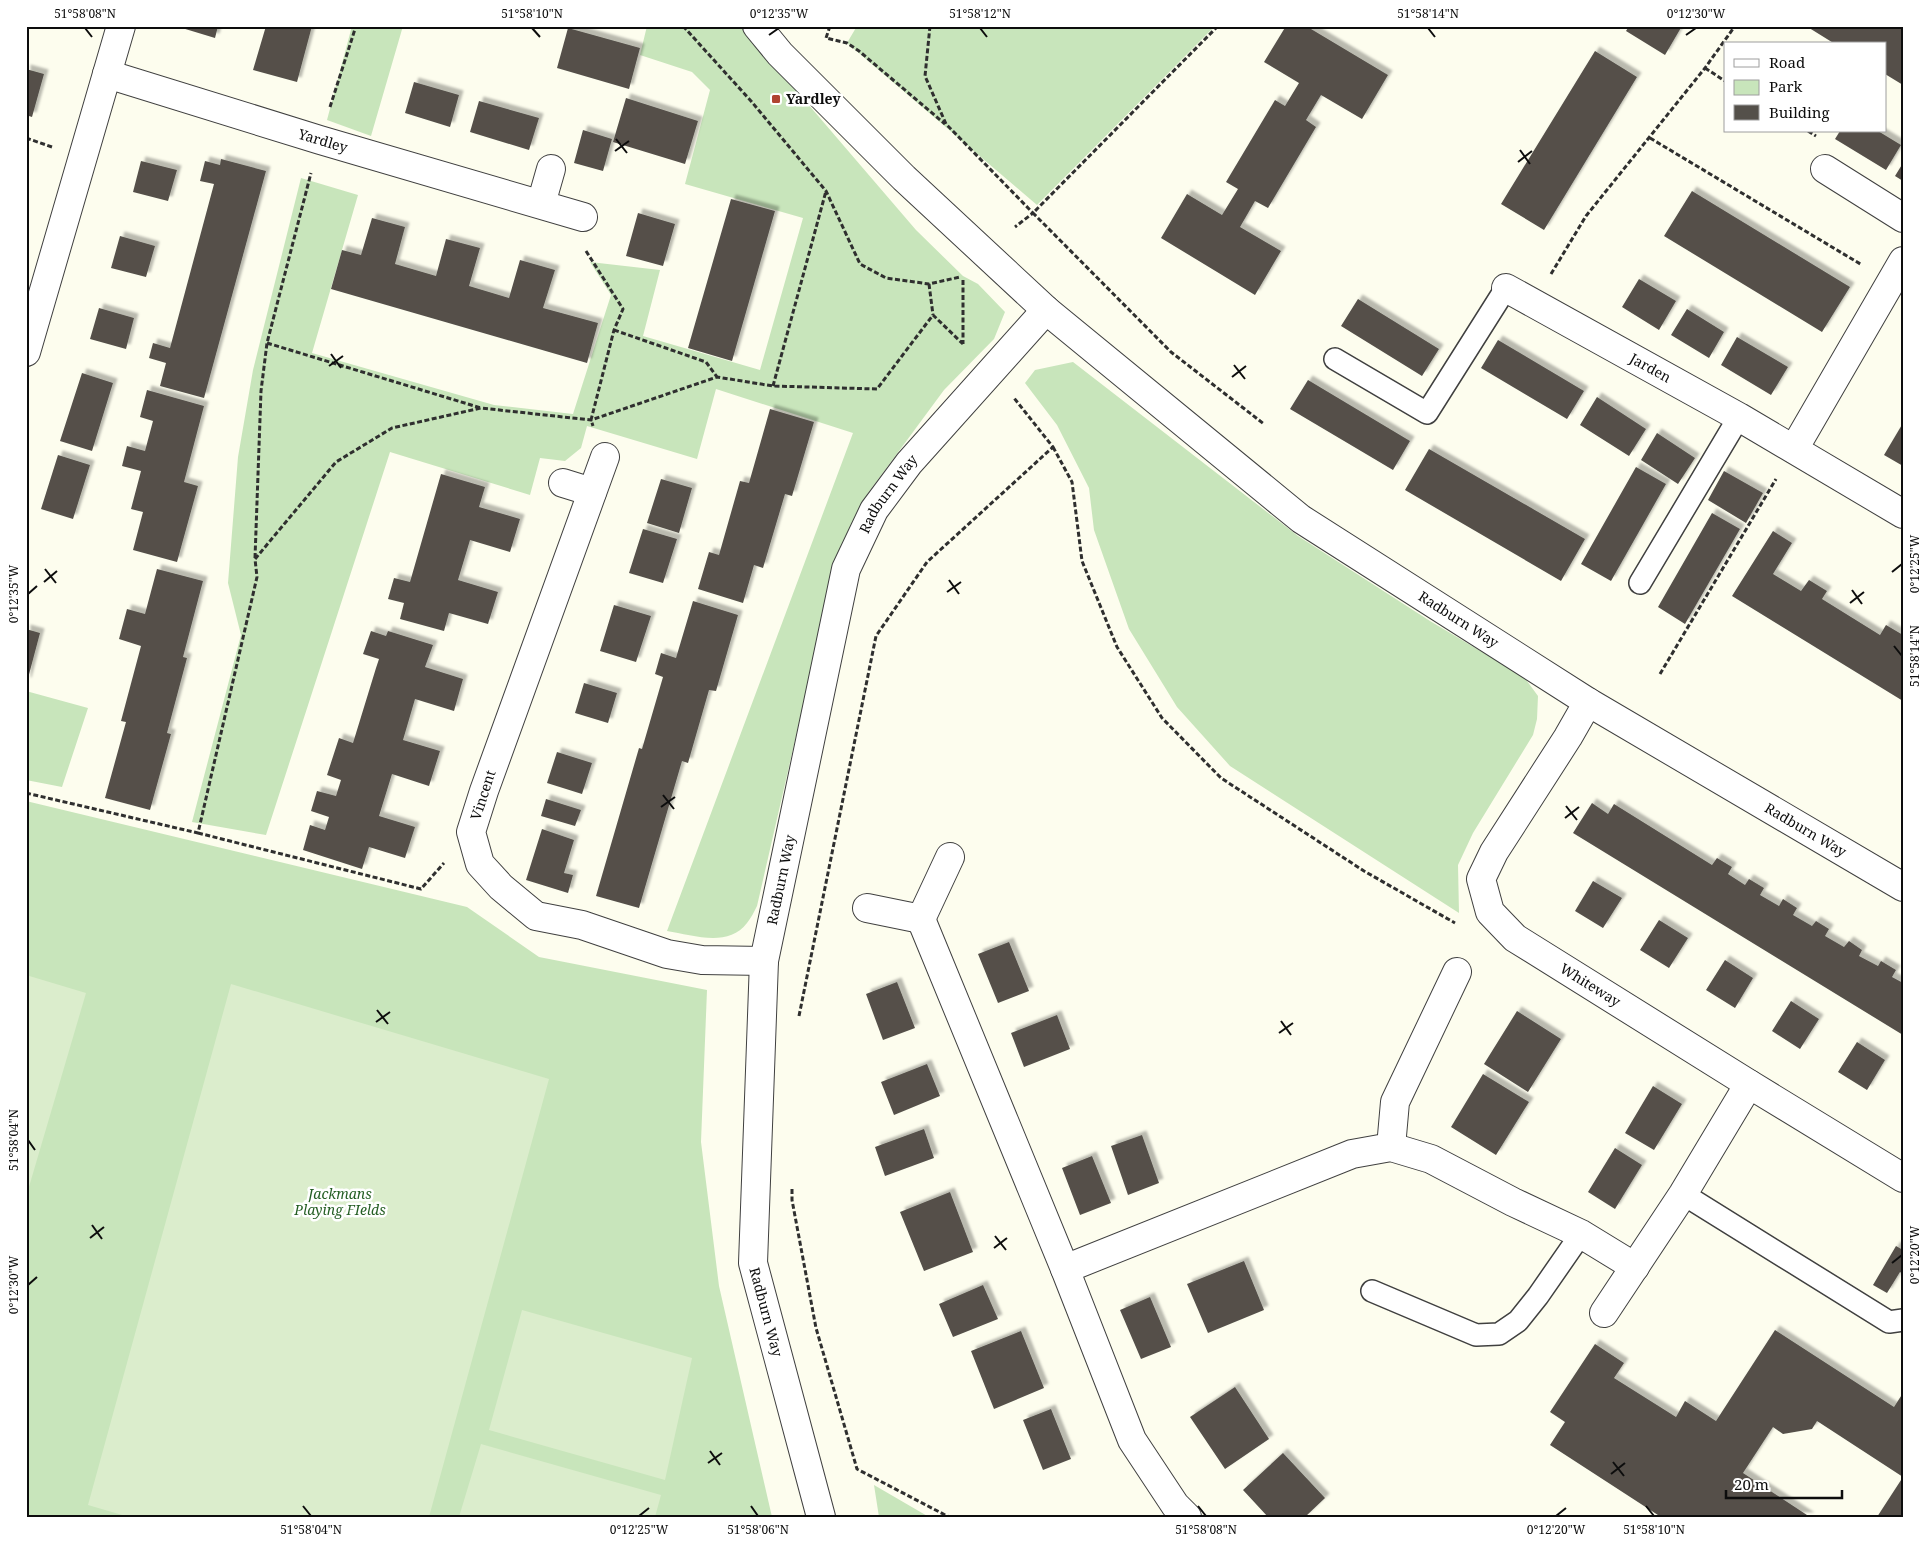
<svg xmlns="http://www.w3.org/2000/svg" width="1929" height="1543" font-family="'Noto Serif',serif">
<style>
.green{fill:#c8e5bb}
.pitch{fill:#dbedcc}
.building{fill:#54504a;filter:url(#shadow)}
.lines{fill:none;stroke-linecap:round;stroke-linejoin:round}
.service-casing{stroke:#404040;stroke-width:24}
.minor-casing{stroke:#404040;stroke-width:30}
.path{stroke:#2f2f2f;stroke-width:3;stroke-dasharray:5 2.5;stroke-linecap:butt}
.service{stroke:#fff;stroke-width:21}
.minor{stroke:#fff;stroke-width:28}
.ticks{fill:none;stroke:#0d0d0d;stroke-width:2}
.poi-dot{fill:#b04431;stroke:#fff;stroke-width:2}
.labels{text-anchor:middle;stroke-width:5;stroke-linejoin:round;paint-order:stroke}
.poi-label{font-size:14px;font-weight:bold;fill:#0d0d0d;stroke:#fff;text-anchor:start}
.street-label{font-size:14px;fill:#0d0d0d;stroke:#fff}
.park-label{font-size:14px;font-style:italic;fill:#245e23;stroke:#fff}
.neatline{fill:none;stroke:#0d0d0d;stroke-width:2}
.ticks-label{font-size:12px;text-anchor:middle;fill:#0d0d0d}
</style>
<defs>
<filter id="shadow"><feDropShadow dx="4.5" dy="-4.5" stdDeviation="1" flood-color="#0004"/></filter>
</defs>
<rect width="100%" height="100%" fill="#fdfdee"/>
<!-- green -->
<path class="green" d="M 352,26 L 403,26 L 371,136 L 327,120 Z
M 647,26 L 741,26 L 916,230 L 963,276 L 978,284 L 1005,312 L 994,339 L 944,390 L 868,493 L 840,549 L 835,566 L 757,906 C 754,912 751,918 747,923 C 728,948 693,935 667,931 L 853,433 L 716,389 L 697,459 L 587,426 L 581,448 L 565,461 L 540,458 L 530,495 L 390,452 L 266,835 L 192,822 L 241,635 L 228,583 L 238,457 L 253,370 L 301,178 L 358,195 L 312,353 L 494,405 L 573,414 L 611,295 L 590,262 L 660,270 L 643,336 L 760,370 L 803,218 L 685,184 L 710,90 L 692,72 L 640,55 Z
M 857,26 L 1215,26 L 1037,205 L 847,43 Z
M 1073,362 L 1298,536 L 1430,621 L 1524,677 L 1538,696 L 1537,719 L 1533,735 L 1473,833 L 1458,865 L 1459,913 L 1230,766 L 1177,707 L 1129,629 L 1094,530 L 1089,488 L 1057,425 L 1025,383 L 1035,370 Z
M 26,691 L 88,708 L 62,787 L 26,780 Z
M 26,801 L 467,907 L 539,957 L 707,990 L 701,1142 L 719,1286 L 772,1517 L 26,1517 Z
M 874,1485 L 929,1517 L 879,1517 Z"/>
<!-- pitch -->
<path class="pitch" d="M 26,975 L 86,993 L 26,1197 Z
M 231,984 L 549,1079 L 429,1517 L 129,1517 L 88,1505 Z
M 522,1310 L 692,1358 L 665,1480 L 489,1430 Z
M 481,1444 L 661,1495 L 655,1517 L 459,1517 Z"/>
<!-- building -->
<path class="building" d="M 183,26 L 218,26 L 215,38 L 182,28 Z
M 266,26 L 312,26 L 297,82 L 253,70 Z
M 1286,26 L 1306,26 L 1388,75 L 1362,119 L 1321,95 L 1306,120 L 1316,127 L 1268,208 L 1255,201 L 1240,227 L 1281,251 L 1255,295 L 1161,238 L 1187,194 L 1222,215 L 1238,189 L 1226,182 L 1275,100 L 1285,106 L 1299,83 L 1264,62 Z
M 1629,26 L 1682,26 L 1665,55 L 1626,31 Z
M 1806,26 L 1903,27 L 1903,85 L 1885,74 L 1885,44 L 1835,44 Z
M 568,28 L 640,48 L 629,89 L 557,68 Z
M 1595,51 L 1637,77 L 1544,230 L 1501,204 Z
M 26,69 L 44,74 L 32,117 L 26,115 Z
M 414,82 L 459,95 L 450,127 L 405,113 Z
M 626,98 L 698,121 L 685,164 L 613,142 Z
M 479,101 L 539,118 L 529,150 L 470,132 Z
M 583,130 L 612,139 L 603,171 L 574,163 Z
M 1840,131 L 1878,131 L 1901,145 L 1886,170 L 1835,139 Z
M 221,159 L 266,171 L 204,398 L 160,386 L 166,363 L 149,358 L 153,343 L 170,348 L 214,184 L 200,181 L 205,161 L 220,165 Z
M 141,161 L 177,170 L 168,201 L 133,192 Z
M 1903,163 L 1903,181 L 1895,176 Z
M 1692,191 L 1850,287 L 1822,332 L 1664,236 Z
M 731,199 L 775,211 L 732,361 L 688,348 Z
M 638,213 L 675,224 L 663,266 L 626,256 Z
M 372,218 L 405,227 L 395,264 L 436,276 L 446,239 L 480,248 L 469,286 L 509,298 L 520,260 L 555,270 L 543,308 L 598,323 L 587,363 L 331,289 L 342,250 L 361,255 Z
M 120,236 L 155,246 L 146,277 L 111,268 Z
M 1639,279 L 1676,301 L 1659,330 L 1622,307 Z
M 1358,299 L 1439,349 L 1422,376 L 1341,326 Z
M 99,308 L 134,318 L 126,349 L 90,339 Z
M 1687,309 L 1724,332 L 1709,358 L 1671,335 Z
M 1737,337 L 1788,367 L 1771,395 L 1721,365 Z
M 1498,340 L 1584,391 L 1567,419 L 1481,368 Z
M 82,373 L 113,383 L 92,451 L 60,441 Z
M 1308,380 L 1410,441 L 1393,470 L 1290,409 Z
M 147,390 L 204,406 L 184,482 L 198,486 L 177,562 L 133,550 L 143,512 L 131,509 L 141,471 L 122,466 L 127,446 L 145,451 L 153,421 L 140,417 Z
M 1597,397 L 1646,429 L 1629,456 L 1580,425 Z
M 770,409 L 814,422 L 792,496 L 785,494 L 763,568 L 754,565 L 743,603 L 698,589 L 709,552 L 719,555 L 740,481 L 749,483 Z
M 1903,423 L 1903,466 L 1884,455 Z
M 1657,433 L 1695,458 L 1678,484 L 1641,460 Z
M 1429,449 L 1585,539 L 1561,581 L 1405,490 Z
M 58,455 L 90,465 L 73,519 L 41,509 Z
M 1636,467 L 1666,484 L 1611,581 L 1581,564 Z
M 1724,471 L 1763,493 L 1746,523 L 1708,500 Z
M 441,474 L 485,487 L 479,507 L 520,519 L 510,552 L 470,540 L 458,580 L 498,592 L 488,624 L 449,613 L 444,631 L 400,619 L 404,603 L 388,599 L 394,578 L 410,582 Z
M 661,479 L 692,488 L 679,533 L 647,523 Z
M 1712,513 L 1740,529 L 1685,624 L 1658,607 Z
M 643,529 L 677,539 L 663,583 L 629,573 Z
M 1773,531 L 1792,543 L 1773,574 L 1801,591 L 1809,580 L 1827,591 L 1822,599 L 1880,635 L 1886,625 L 1903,635 L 1903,701 L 1732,596 Z
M 157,569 L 203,581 L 183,657 L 187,658 L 167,733 L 171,734 L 150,810 L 105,798 L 126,722 L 121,721 L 141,646 L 119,639 L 127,609 L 145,614 Z
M 693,601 L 738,615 L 716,691 L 709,690 L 688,763 L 682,761 L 639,908 L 596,896 L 639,748 L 642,749 L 663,677 L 655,674 L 661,653 L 676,658 Z
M 614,605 L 651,616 L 636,662 L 600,651 Z
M 26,629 L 40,633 L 27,682 L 26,682 Z
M 371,631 L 386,636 L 388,631 L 433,645 L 425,667 L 463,679 L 454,711 L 415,699 L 403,740 L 440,751 L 429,786 L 392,774 L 379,816 L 415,827 L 405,858 L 369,847 L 362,869 L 303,850 L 310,825 L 325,830 L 329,817 L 311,811 L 317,791 L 336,796 L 341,780 L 327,775 L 339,738 L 353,743 L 376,668 L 379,659 L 363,654 Z
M 584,683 L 617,693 L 608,723 L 575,713 Z
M 557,752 L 592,763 L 582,794 L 547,783 Z
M 546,799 L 581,810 L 575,826 L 541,816 Z
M 1592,803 L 1608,814 L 1614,804 L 1712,865 L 1717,858 L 1732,867 L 1728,874 L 1745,885 L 1749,879 L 1764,888 L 1760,895 L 1779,906 L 1783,899 L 1797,908 L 1793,915 L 1812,926 L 1816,921 L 1829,929 L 1825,936 L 1844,947 L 1849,941 L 1862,950 L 1859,956 L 1878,966 L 1881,961 L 1896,970 L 1892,977 L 1903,983 L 1903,1035 L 1573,833 Z
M 542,829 L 574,840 L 564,873 L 573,875 L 568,893 L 526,880 Z
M 1593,881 L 1622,898 L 1603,928 L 1575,911 Z
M 1659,920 L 1688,938 L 1669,968 L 1640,950 Z
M 1009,942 L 1029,991 L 998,1003 L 978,954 Z
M 1725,960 L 1753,978 L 1735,1008 L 1706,990 Z
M 897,982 L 915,1028 L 883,1040 L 866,994 Z
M 1791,1001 L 1819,1019 L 1800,1049 L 1772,1031 Z
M 1517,1011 L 1561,1039 L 1528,1092 L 1484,1064 Z
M 1057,1015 L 1070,1049 L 1024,1067 L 1011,1033 Z
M 1857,1042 L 1885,1060 L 1867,1090 L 1838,1072 Z
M 927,1064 L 940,1096 L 894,1115 L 881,1082 Z
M 1483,1074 L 1529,1102 L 1496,1155 L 1451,1127 Z
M 1653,1086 L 1682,1104 L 1654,1150 L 1625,1133 Z
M 924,1129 L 934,1158 L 885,1176 L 875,1147 Z
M 1142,1135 L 1159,1183 L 1128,1195 L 1111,1146 Z
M 1615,1148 L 1642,1165 L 1615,1209 L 1588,1192 Z
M 1092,1156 L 1111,1203 L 1080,1215 L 1062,1168 Z
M 950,1192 L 973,1252 L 924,1271 L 900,1212 Z
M 1896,1246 L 1903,1250 L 1903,1274 L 1900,1272 L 1887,1293 L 1873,1285 Z
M 1244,1261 L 1264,1310 L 1208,1333 L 1187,1284 Z
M 983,1285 L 998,1319 L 953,1337 L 939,1304 Z
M 1150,1297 L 1171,1347 L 1141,1359 L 1120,1310 Z
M 1775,1330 L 1894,1407 L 1903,1393 L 1903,1517 L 1877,1517 L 1903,1477 L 1817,1421 L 1812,1429 L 1783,1434 L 1773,1427 L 1743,1473 L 1810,1517 L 1661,1517 L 1550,1445 L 1565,1422 L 1550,1412 L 1595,1344 L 1624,1363 L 1614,1378 L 1676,1417 L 1685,1401 L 1716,1421 Z
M 1021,1331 L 1044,1388 L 994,1409 L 971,1351 Z
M 1235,1387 L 1269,1439 L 1225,1469 L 1190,1417 Z
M 1051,1409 L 1071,1459 L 1043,1470 L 1023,1420 Z
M 1283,1453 L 1325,1498 L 1305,1517 L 1268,1517 L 1243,1490 Z"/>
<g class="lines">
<defs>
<path id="service" d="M 1335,359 L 1427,413 L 1506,288
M 1640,583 L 1739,417
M 1683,1194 L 1889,1322 L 1903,1320
M 1372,1291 L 1476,1335 L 1499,1334 L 1518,1321 L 1538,1296 L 1581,1234"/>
<g id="minor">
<path id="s1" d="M 757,26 L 780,54 L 904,178 L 1046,310 L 1301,519 L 1588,702 L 1903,887"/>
<path id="s2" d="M 107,74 L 320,140 L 583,217"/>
<path d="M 1825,169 L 1903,218"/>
<path d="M 541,204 L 551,169"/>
<path id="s3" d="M 1506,288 L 1739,417 L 1903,514"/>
<path d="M 26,352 L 121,26"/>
<path d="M 1794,449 L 1903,261"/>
<path d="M 605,457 L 484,791 L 471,832 L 480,864 L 501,887 L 536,916 L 582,925 L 667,954 L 702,960 L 764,961"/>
<path d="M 563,483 L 592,492"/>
<path id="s4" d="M 1588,702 L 1568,737 L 1494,852 L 1481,879 L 1490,912 L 1515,938 L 1749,1084 L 1903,1178"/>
<path d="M 867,908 L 921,919 L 950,857"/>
<path d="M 921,919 L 1065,1269 L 1132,1440 L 1175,1505 L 1187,1517"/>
<path d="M 1391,1147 L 1395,1102 L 1457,972"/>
<path d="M 1065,1269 L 1352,1154 L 1391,1147 L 1431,1159 L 1513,1202 L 1581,1234 L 1635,1267"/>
<path d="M 1604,1313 L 1683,1194 L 1749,1084"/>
<path id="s5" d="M 821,1517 L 753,1263 L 764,961 L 846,569 L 874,510 L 909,463 L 1046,310"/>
</g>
</defs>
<!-- service casing -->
<use href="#service" class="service-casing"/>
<!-- minor casing -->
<use href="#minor" class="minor-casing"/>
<!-- path -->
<path class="path" d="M 683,26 L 751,101 L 826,191 L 860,264 L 886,278 L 929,284 L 960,277
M 830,26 L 826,38 L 847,43 L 859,51 L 945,124
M 930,26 L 925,76 L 946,124 L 1033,213 L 1015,227
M 1218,26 L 1033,213 L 1171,352 L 1264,424
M 1705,68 L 1725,81
M 330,107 L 356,26
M 1808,131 L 1816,136
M 26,138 L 52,147
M 1650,138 L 1862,265
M 586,251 L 623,309 L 614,330 L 591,420 L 593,426
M 1551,274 L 1586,216 L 1705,68 L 1735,26
M 963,280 L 963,344
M 929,284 L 933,315
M 614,330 L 706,362 L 717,377
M 267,343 L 481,408
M 773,386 L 826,191
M 1053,447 L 1072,482 L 1082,561 L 1117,647 L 1162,718 L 1221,778 L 1364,871 L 1455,923
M 255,558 L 261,391 L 267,343 L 311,173
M 1660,674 L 1776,479
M 26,793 L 198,833 L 257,577 L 255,559 L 336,462 L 392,428 L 481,408 L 591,420 L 717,377 L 773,386 L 877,389 L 933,315 L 963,344
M 198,833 L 421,889 L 444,863
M 799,1016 L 876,636 L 927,562 L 1053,447 L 1014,398
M 792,1189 L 792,1200 L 816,1328 L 857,1469 L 949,1517"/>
<!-- service -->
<use href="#service" class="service"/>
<!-- minor -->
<use href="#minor" class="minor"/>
</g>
<!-- ticks -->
<path class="ticks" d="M 85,28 L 92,37M 532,28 L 540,37M 980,28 L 987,37M 1428,28 L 1435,37M 769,35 L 779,28M 1686,35 L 1696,28M 616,139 L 627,153M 1520,150 L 1530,164M 615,151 L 629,141M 1518,162 L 1532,151M 331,354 L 341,368M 1234,365 L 1245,379M 329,366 L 343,356M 1232,377 L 1246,366M 45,569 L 56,583M 1892,572 L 1902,564M 949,580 L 959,594M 44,582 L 57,571M 1852,590 L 1862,604M 947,592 L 961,582M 28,594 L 37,586M 1850,603 L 1864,592M 1894,646 L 1902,656M 663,795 L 674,809M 1566,806 L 1577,820M 661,807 L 675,797M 1565,818 L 1579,807M 377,1010 L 388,1024M 1281,1021 L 1291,1035M 376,1022 L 390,1012M 1279,1033 L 1293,1023M 28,1140 L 35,1150M 92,1225 L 102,1239M 995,1236 L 1006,1250M 90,1238 L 104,1227M 994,1248 L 1007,1238M 1892,1263 L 1902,1255M 28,1285 L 37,1277M 710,1451 L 720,1465M 1613,1462 L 1624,1476M 708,1463 L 722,1453M 1611,1474 L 1625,1463M 303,1506 L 311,1516M 751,1506 L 758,1516M 1198,1506 L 1206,1516M 1646,1506 L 1654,1516M 639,1516 L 649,1508M 1556,1516 L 1566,1508"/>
<!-- markers -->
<rect class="poi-dot" x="771" y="94" width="10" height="10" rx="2.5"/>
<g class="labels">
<!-- poi labels -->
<g class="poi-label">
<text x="786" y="104">Yardley</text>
</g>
<!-- street labels -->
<g class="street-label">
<text dy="5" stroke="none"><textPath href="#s2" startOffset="226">Yardley</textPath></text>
<text dy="5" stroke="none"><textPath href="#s3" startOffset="165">Jarden</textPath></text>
<text dy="5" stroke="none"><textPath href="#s5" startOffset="1052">Radburn Way</textPath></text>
<text dy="5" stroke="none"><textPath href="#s1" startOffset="922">Radburn Way</textPath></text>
<text transform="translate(483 795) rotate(-72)" y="5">Vincent</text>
<text dy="5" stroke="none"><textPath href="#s1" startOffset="1328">Radburn Way</textPath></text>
<text dy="5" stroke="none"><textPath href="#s5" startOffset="648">Radburn Way</textPath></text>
<text dy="5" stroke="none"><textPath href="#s4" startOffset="366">Whiteway</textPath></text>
<text transform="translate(766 1312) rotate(75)" y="5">Radburn Way</text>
</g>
<!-- park labels -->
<g class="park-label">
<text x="340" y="1199">Jackmans<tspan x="340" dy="16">Playing FIelds</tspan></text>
</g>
</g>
<!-- border -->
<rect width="1929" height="1543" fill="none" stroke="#ffffff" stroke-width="55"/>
<!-- legend -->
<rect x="1724" y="42" width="162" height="90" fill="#ffffff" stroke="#9e9e9e"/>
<rect x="1734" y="59" width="25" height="8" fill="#ffffff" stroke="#9e9e9e"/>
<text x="1769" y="68" font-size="15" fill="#0d0d0d">Road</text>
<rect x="1734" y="80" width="25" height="15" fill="#c8e5bb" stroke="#9e9e9e"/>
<text x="1769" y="92" font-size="15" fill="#0d0d0d">Park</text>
<rect x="1734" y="105" width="25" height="15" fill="#54504a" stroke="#9e9e9e"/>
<text x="1769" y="118" font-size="15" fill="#0d0d0d">Building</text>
<!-- scale -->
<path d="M1726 1490v8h116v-8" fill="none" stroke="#0d0d0d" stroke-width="2.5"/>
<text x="1734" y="1490" font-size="15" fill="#0d0d0d" stroke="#ffffff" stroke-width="4" paint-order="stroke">20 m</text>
<rect x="28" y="28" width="1874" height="1488" class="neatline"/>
<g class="ticks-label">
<text x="85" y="18">51°58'08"N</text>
<text x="532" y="18">51°58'10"N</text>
<text x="779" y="18">0°12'35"W</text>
<text x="980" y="18">51°58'12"N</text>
<text x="1428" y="18">51°58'14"N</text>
<text x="1696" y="18">0°12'30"W</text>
<text transform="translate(1915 564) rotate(-90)" y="4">0°12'25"W</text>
<text transform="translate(14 594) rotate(-90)" y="4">0°12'35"W</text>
<text transform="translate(1915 656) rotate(-90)" y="4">51°58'14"N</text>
<text transform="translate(14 1140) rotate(-90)" y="4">51°58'04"N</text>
<text transform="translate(1915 1255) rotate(-90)" y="4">0°12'20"W</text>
<text transform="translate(14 1285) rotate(-90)" y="4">0°12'30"W</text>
<text x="311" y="1534">51°58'04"N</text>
<text x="639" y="1534">0°12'25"W</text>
<text x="758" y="1534">51°58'06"N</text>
<text x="1206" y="1534">51°58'08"N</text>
<text x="1556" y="1534">0°12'20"W</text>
<text x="1654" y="1534">51°58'10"N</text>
</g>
</svg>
